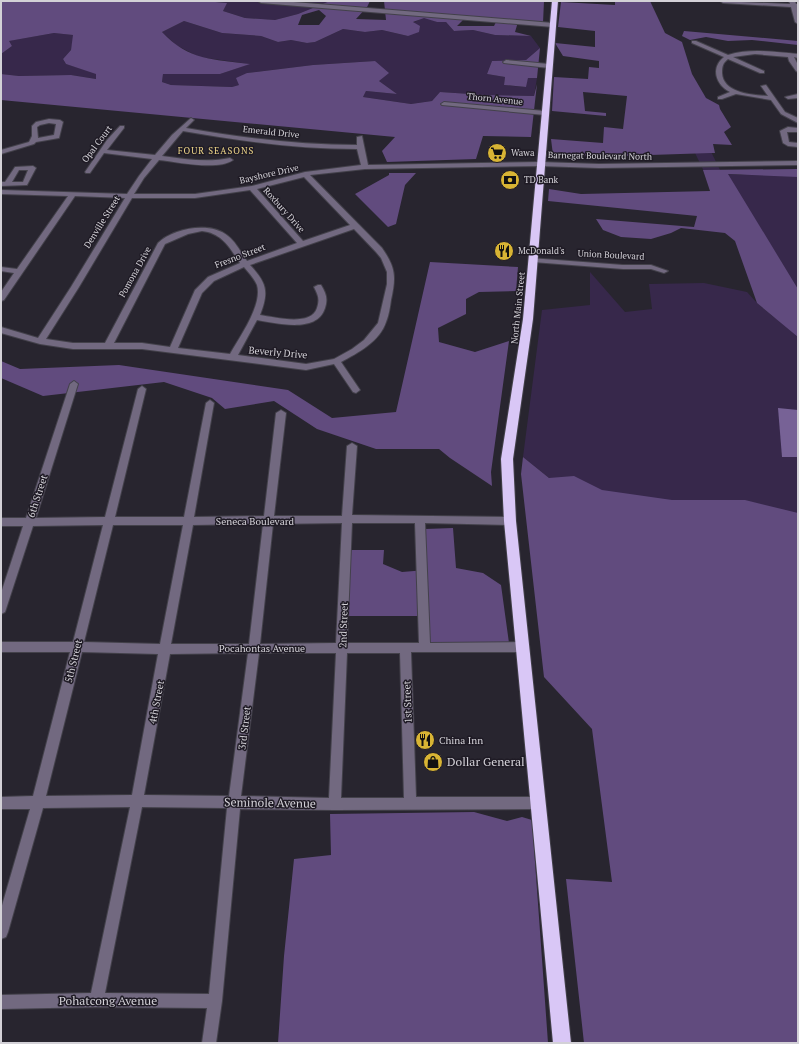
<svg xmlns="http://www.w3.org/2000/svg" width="799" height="1044" font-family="'PT Serif',serif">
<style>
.green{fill:#37284b}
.forest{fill:#614b7e;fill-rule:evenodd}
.water{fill:#776296}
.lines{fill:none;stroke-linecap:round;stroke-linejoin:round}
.minor-casing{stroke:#43414a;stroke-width:2}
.highway-casing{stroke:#43414a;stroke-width:2}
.minor{fill:#726980;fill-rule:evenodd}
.highway{fill:#d9c7f6;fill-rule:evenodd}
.labels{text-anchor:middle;stroke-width:3;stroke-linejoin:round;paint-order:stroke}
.far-street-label{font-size:9px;fill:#d3d1d7;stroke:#1f1b25}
.far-neighbourhood-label{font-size:9px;letter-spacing:1px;fill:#eed689;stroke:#1f1b25}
.far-poi-label{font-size:9px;fill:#d3d1d7;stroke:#1f1b25;text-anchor:start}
.street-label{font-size:10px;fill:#d3d1d7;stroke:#1f1b25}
.poi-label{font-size:10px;fill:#d3d1d7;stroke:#1f1b25;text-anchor:start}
.near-poi-label{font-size:12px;fill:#d3d1d7;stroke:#1f1b25;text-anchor:start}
.near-street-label{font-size:12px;fill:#d3d1d7;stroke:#1f1b25}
</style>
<rect width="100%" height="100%" fill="#28252f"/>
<!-- green -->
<path class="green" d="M 204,1 L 370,1 L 367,7 L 322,4 L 298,14 L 275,20 L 245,18 L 223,11 L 226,3 Z
M 424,17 L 437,22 L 446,22 L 454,31 L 473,30 L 495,35 L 531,36 L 540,48 L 526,60 L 492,61 L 487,74 L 505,77 L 504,85 L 525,87 L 528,78 L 537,78 L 534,96 L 485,95 L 440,92 L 432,101 L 411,104 L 363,97 L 366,91 L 397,94 L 379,81 L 375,61 L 313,65 L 247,73 L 239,85 L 232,87 L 171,85 L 162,82 L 163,74 L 220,74 L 249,64 L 199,57 L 176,45 L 162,32 L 184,21 L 222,33 L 261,36 L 278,42 L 291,40 L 307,43 L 315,42 L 343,29 L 365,32 L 382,30 L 408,36 L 413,23 Z
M 54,33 L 74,35 L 71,50 L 63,59 L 66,64 L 96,73 L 96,79 L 71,75 L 19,76 L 1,74 L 1,54 L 12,46 L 8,41 Z
M 649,58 L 688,105 L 758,247 L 798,332 L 798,1043 L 618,899 L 555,478 L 549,478 L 523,457 L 542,310 L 590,305 L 590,272 L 625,312 L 652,309 L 649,284 L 704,283 L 747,292 L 757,303 L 775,318 Z
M 798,169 L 798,289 L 727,174 L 741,175 Z"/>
<!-- forest -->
<path class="forest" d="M 1,1 L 204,1 L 227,3 L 223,11 L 245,18 L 275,20 L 298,14 L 330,1 L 370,1 L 367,7 L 356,19 L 386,20 L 384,1 L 544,1 L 543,23 L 518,22 L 515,32 L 531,36 L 495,35 L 473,30 L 454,31 L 446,22 L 437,22 L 424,18 L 413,22 L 420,26 L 419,32 L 408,36 L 382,30 L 365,32 L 343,29 L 315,42 L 307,43 L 291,40 L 278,42 L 261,36 L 222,33 L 184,21 L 162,32 C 189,61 213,59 250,64 L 220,74 L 163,74 L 162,82 L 171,85 L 232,87 L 239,85 L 236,78 L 247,73 L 313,65 L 375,61 L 389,73 L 379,81 L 397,94 L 366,91 L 363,97 L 411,104 L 432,101 L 440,92 L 485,95 L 534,96 L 537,84 L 531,137 L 483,136 L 476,159 L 387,162 L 382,151 L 395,137 L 1,100 L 1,74 L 19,76 L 71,75 L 96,79 L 96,74 L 66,64 L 63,59 L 71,50 L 73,35 L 54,33 L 9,41 L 12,46 L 1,54 ZM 319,10 L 326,16 L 319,25 L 298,25 L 302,15 ZM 463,20 L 496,22 L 494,26 L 457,26 Z
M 615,1 L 650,1 L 665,33 L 682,42 L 692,74 L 706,98 L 719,105 L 720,109 L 731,127 L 724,132 L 732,145 L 713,144 L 715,153 L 711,153 L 620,156 L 553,155 L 551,139 L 603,143 L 604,127 L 623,129 L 627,96 L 583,92 L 585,111 L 606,113 L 606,116 L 552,111 L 554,77 L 588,79 L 589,67 L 599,68 L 599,61 L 563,56 L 555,43 L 595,47 L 595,31 L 558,27 L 561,2 L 615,5 Z
M 684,31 L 798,41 L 798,45 L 752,40 L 728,41 L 706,37 L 690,40 L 682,36 Z
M 540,48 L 537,78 L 528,78 L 526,87 L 504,85 L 505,77 L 487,74 L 492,61 L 526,60 Z
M 798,169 L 798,177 L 728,174 L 798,289 L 798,337 L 757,303 L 735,241 L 725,233 L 681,228 L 671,233 L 651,239 L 621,237 L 603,230 L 596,219 L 694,227 L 697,216 L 548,201 L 549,189 L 581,194 L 710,191 L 703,170 Z
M 389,173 L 416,173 L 405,185 L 396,224 L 388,227 L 355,194 L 389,175 Z
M 430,262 L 518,267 L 516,291 L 479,292 L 466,299 L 466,314 L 438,328 L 439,342 L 475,352 L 509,341 L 491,472 L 492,486 L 450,458 L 439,449 L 376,449 L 317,429 L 274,401 L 225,409 L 212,398 L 164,382 L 43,396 L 1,378 L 1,361 L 20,369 L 119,365 L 288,390 L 332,418 L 396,412 Z
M 523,457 L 549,478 L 574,476 L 602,490 L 672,500 L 745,500 L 798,513 L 798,1043 L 584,1043 L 566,879 L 612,882 L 592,729 L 544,677 L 521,474 Z
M 453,528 L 456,568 L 483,573 L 501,585 L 509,643 L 430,642 L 429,616 L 345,616 L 350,550 L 384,550 L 383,564 L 402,572 L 426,570 L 425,529 Z
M 474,812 L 507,821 L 522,817 L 532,820 L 548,1043 L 278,1043 L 284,956 L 294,859 L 331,855 L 330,814 Z"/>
<!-- water -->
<path class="water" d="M 778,408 L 798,410 L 798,457 L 782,457 Z"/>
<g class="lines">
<defs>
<path id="minor" d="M 258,1 L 281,1 L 553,23 L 556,25 L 553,27 L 261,3 Z
M 720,1 L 790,4 L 789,1 L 795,1 L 796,4 L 798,4 L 798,8 L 797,8 L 798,24 L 795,22 L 791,7 L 723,3 Z
M 692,41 L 696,41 L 728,55 C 751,48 774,52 798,54 L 798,58 L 794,57 L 798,65 L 798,72 L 796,71 L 789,61 L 788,57 L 755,54 L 733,57 L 764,71 L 764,73 L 760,73 L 728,59 C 723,63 722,66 722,73 C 723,93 752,95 768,96 L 761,86 L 766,85 L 785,112 L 798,118 L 798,123 L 781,114 L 771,100 L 736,94 L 722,99 L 718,99 L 718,97 L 730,92 C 716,85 710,68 724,57 L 692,43 Z
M 506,60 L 549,64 L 552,66 L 549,68 L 504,63 L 503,62 Z
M 798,94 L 798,98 L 788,99 L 785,97 Z
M 444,102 L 545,111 L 548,113 L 545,115 L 442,105 L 441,104 Z
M 191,118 L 194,120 L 186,128 C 242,138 300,145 357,145 L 357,137 L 362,136 L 368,165 L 540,162 L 599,164 L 798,161 L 798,165 L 599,168 L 540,166 L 365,169 L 310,175 L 382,248 C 396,268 396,277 391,300 C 390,307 389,315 386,322 C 380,341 358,353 341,362 L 360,390 L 356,393 L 353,392 L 334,364 L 306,370 L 142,349 L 73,349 L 40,344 L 1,333 L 1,327 L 38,338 L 71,287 L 125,198 L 75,196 L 4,300 L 1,301 L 1,292 L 14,273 L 1,271 L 1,267 L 17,269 L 68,196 L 1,194 L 1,190 L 127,194 L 139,176 L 152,159 L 104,153 L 90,173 L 86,173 L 85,172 L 107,140 L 120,126 L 124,126 L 124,128 L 107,150 L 155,155 L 172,135 ZM 183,131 C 240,141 299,149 357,149 L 361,165 L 305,172 L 252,186 L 195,194 L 134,194 L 144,178 L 159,160 C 177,162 218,171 233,160 L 230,158 C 207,163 185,159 162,156 ZM 304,177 L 350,225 L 303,241 L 257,189 ZM 250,190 L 297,243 L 247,261 C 241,253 236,242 228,236 C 211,221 173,228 158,243 L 105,343 L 73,343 L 46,339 L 79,287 L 132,198 L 195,198 ZM 354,229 L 376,252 L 381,258 L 387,272 L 387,284 L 378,323 L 364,340 L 352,349 L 334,359 L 306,364 L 238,355 L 257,320 C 276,323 317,334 325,308 C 328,299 326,293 321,285 L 318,285 L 314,287 C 318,295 320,299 317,308 C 311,327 274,317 260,315 C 269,292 267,283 250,265 ZM 202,231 C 222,233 230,248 240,263 L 208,277 L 195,290 L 170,347 L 142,343 L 114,343 L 165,244 L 188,234 ZM 244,267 C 249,273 254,278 257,285 C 263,305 239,338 230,354 L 178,348 L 202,293 L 214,281 Z
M 49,119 L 60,120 L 63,122 L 59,138 L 36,142 L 34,144 L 1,154 L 1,150 L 29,142 L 32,136 L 32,126 L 36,122 ZM 49,123 L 56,124 L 54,135 L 38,138 L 37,127 L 40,125 Z
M 788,127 L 798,128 L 798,132 L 787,132 L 789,142 L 798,143 L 798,147 L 788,146 L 783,143 L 780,131 Z
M 33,166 L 36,168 L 27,185 L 1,186 L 1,182 L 5,182 L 15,167 ZM 19,170 L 28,170 L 23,182 L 12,182 Z
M 530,258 L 623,265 L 651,265 L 668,271 L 664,273 L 651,269 L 623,269 L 533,262 L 529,260 Z
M 74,381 L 78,384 L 36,518 L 105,517 L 138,389 L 142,386 L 146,389 L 115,517 L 184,517 L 206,403 L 210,400 L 214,403 L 194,517 L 264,516 L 276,413 L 281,410 L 286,413 L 274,516 L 342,516 L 347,446 L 352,443 L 357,446 L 352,515 L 510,517 L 514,518 L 515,521 L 514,524 L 510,525 L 425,523 L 430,643 L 523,642 L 527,644 L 529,647 L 527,650 L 523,652 L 411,652 L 416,797 L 538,797 L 542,799 L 544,803 L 542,807 L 538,809 L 335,810 L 240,809 L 222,1001 L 216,1043 L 202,1043 L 207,1008 L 97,1007 L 1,1009 L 1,995 L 91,993 L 130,807 L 43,808 L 8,932 L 6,937 L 1,939 L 1,909 L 30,809 L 1,809 L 1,797 L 33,796 L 70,652 L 1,652 L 1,642 L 73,642 L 103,525 L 33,526 L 6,609 L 5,612 L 1,614 L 1,593 L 23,526 L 1,526 L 1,518 L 26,518 L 70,384 ZM 342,523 L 336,643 L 260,644 L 273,524 ZM 352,523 L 415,523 L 419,643 L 347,643 ZM 263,524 L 249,644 L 171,644 L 193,525 ZM 113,525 L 183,525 L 160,644 L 84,642 ZM 82,652 L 158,654 L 132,795 L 46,796 ZM 248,653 L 229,796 L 144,795 L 170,654 ZM 259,653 L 336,653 L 329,798 L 241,796 ZM 347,653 L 400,653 L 404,798 L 341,798 ZM 142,807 L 227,808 L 209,994 L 105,993 Z"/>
<path id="highway" d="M 552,1 L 558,1 L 533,319 L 513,459 L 516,521 L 571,1043 L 553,1043 L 504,521 L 501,459 L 523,319 Z"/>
</defs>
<!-- minor casing -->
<use href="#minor" class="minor-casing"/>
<!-- highway casing -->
<use href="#highway" class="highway-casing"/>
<!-- minor -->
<use href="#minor" class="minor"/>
<!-- highway -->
<use href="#highway" class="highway"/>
</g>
<!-- icons -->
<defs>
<symbol id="supermarket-disc" viewBox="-11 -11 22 22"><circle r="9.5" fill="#d8b434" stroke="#1f1b25"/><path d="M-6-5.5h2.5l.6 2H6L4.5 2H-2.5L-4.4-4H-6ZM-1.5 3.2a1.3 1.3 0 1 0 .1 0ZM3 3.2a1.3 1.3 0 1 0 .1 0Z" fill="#111"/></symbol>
<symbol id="bank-disc" viewBox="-11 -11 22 22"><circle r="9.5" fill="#d8b434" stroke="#1f1b25"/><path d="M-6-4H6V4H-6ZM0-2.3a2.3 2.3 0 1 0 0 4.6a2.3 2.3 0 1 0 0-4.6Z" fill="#111"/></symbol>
<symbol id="restaurant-disc" viewBox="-11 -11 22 22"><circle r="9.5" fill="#d8b434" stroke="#1f1b25"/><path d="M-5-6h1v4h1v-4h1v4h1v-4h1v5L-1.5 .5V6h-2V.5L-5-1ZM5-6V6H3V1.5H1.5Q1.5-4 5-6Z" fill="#111"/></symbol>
<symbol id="shop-disc" viewBox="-11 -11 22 22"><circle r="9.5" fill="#d8b434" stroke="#1f1b25"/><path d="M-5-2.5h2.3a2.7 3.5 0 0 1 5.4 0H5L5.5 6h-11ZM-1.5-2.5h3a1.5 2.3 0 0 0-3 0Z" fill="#111"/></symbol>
</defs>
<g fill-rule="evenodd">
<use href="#supermarket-disc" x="486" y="142" width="22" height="22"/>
<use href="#bank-disc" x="499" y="169" width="22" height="22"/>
<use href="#restaurant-disc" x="493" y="240" width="22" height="22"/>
<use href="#restaurant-disc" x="414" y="729" width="22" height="22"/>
<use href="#shop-disc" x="422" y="751" width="22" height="22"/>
</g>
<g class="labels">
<!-- far-street labels -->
<g class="far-street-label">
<text transform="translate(495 99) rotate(6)" y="3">Thorn Avenue</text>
<text transform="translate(271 132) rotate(6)" y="3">Emerald Drive</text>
<text transform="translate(97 144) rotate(-53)" y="3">Opal Court</text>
<text transform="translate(600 156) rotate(1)" y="3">Barnegat Boulevard North</text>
<text transform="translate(269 174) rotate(-13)" y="3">Bayshore Drive</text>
<text transform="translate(284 210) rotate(48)" y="3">Roxbury Drive</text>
<text transform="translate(102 222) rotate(-58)" y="3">Denville Street</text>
<text transform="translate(611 255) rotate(3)" y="3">Union Boulevard</text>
<text transform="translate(240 256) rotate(-21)" y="3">Fresno Street</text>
<text transform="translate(135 272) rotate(-61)" y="3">Pomona Drive</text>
<text transform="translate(518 308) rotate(-84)" y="3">North Main Street</text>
</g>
<!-- far-neighbourhood labels -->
<g class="far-neighbourhood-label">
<text x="216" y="154">FOUR SEASONS</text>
</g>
<!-- far-poi labels -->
<g class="far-poi-label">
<text x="511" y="156">Wawa</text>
<text x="524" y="183">TD Bank</text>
<text x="518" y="254">McDonald's</text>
</g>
<!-- street labels -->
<g class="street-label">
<text transform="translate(278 352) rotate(5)" y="4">Beverly Drive</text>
<text transform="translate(37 496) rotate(-72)" y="4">6th Street</text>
<text x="255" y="525">Seneca Boulevard</text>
<text transform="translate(343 625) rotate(-88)" y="4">2nd Street</text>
<text x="262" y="652">Pocahontas Avenue</text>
<text transform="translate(73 661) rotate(-76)" y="4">5th Street</text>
<text transform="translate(156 702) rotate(-79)" y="4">4th Street</text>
<text transform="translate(407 702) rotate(-92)" y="4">1st Street</text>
<text transform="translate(244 728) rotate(-83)" y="4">3rd Street</text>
</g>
<!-- poi labels -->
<g class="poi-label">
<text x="439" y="744">China Inn</text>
</g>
<!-- near-poi labels -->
<g class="near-poi-label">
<text x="447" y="766">Dollar General</text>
</g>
<!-- near-street labels -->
<g class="near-street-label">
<text transform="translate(270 803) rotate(1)" y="4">Seminole Avenue</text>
<text x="108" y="1005">Pohatcong Avenue</text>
</g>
</g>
<!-- border -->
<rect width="799" height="1044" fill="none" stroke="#d3d1d7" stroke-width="4"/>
</svg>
